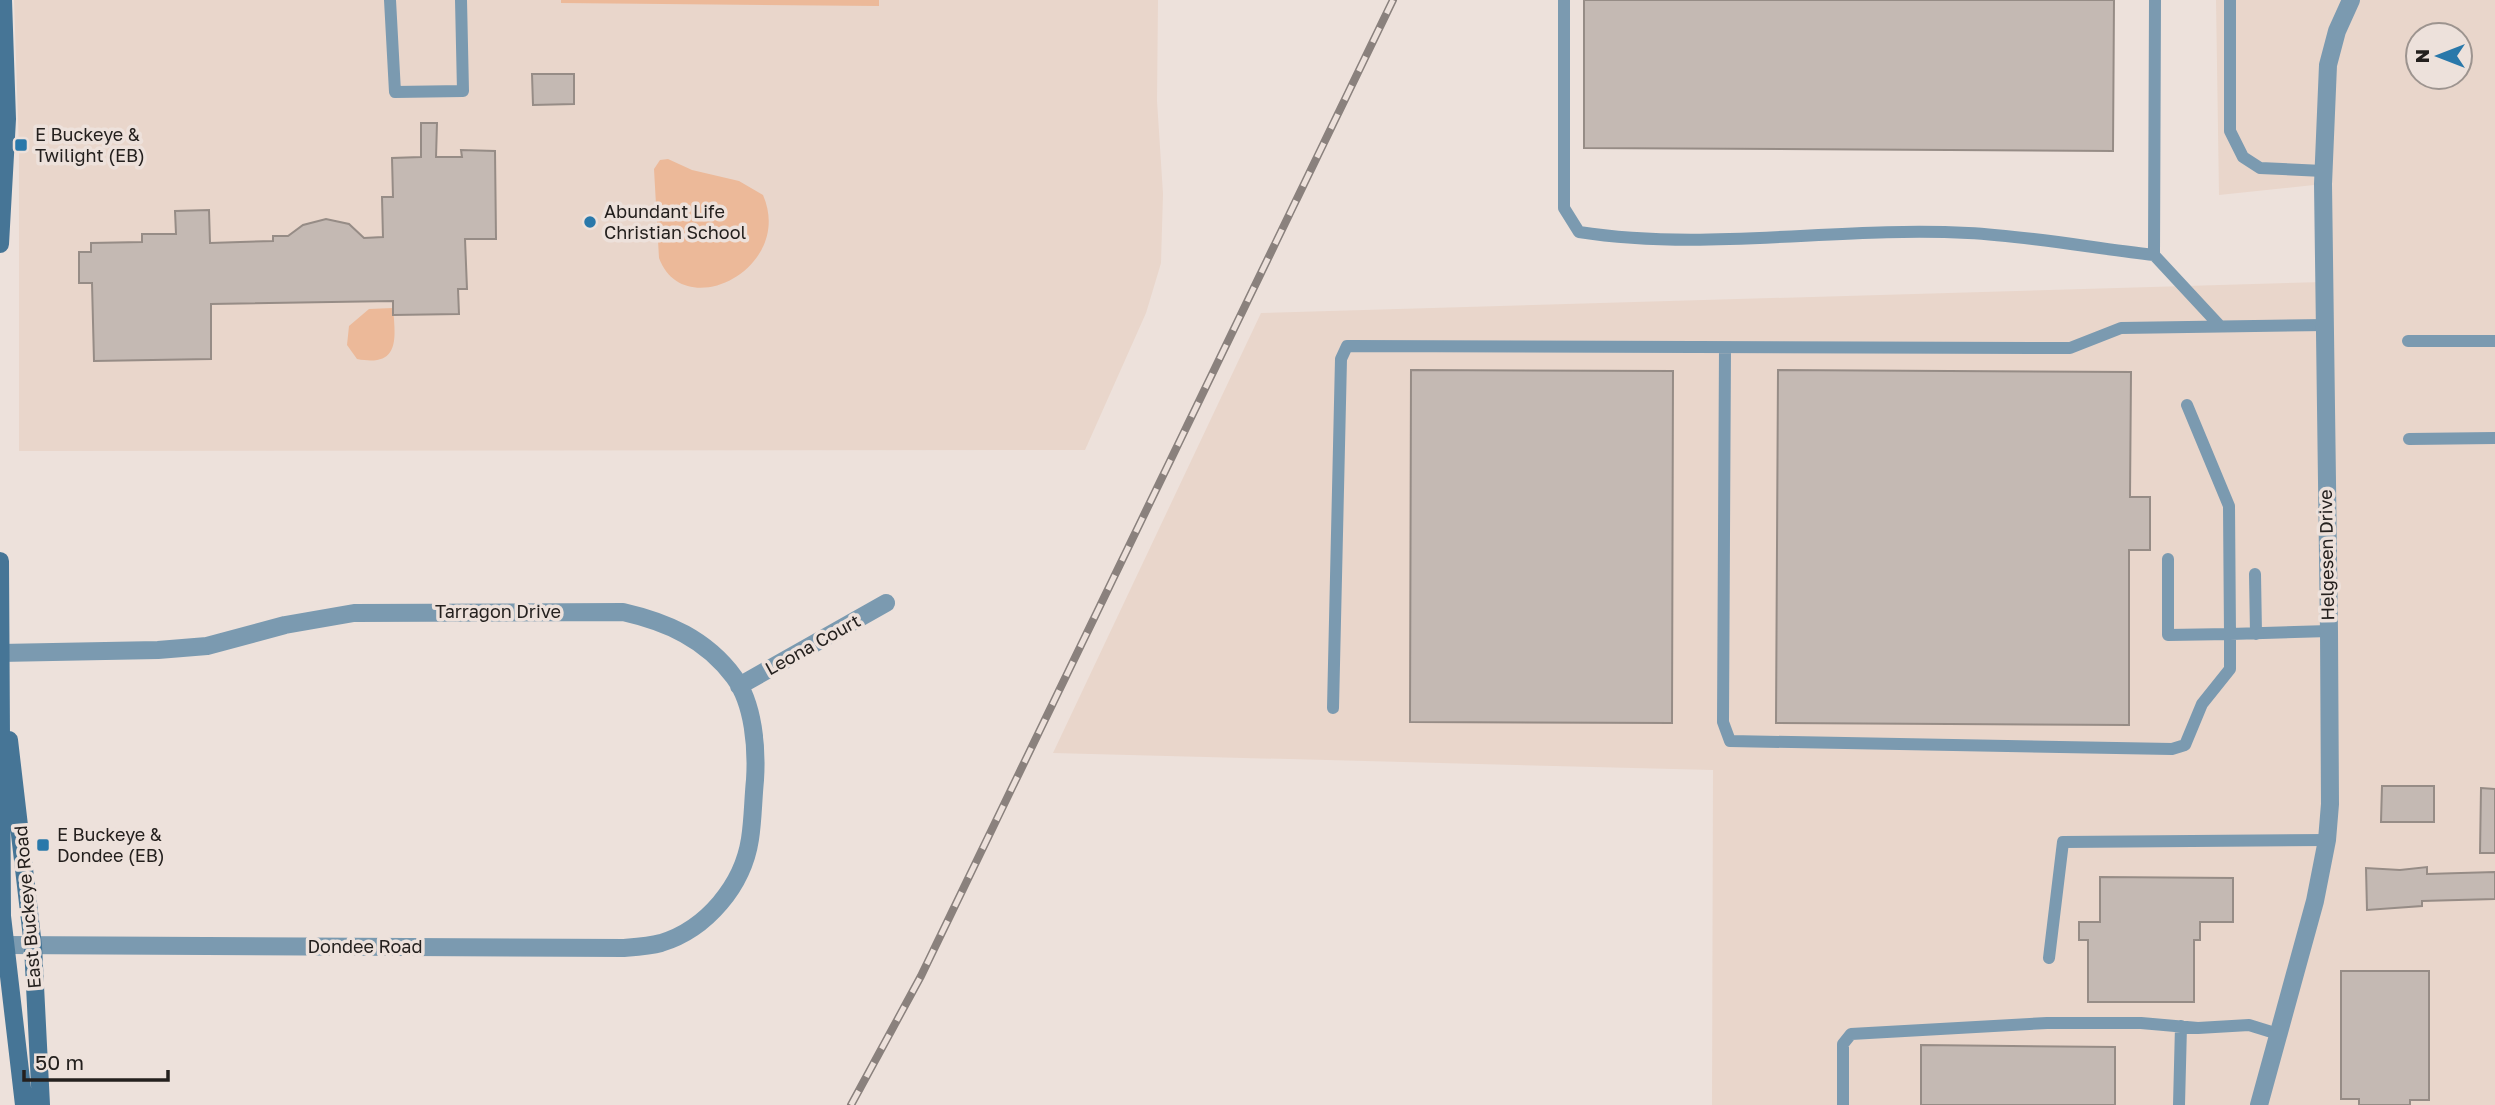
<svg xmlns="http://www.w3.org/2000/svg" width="2495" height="1105" font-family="'Golos Text',sans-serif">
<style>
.built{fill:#e9d6cb;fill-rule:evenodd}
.green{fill:#ecb999}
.building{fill:#c4b9b3;stroke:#968c86;stroke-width:2}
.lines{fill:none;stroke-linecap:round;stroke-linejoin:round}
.service{stroke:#7b9ab0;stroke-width:12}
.minor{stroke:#7b9ab0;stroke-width:18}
.secondary{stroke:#467596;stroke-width:18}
.rail-casing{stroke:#8a817d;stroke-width:8}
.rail{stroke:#ede1db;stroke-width:5;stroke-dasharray:16;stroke-linecap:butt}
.poi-dot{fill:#2978aa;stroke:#ede1db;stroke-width:2.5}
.labels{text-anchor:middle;stroke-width:7;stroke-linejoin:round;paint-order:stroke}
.poi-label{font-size:18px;fill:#24201e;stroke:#ede1db;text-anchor:start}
.street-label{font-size:18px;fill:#24201e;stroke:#ede1db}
</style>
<rect width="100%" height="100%" fill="#ede1db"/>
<!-- built -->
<path class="built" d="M 14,0 L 1158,0 L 1157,101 L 1163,194 L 1161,263 L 1146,313 L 1085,450 L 19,451 L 19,150 Z
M 2216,0 L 2495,0 L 2495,1105 L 1712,1105 L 1713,770 L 1053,753 L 1261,313 L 2323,282 L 2323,184 L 2219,195 ZM 2418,35 L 2460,35 L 2460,77 L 2418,77 Z"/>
<!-- green -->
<path class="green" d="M 561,0 L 879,0 L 879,6 L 561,3 Z
M 668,159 L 692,170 L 739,181 L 763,195 C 795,268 684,325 659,258 L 654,169 L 660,160 Z
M 393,308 C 396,341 399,367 357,359 L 347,345 L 349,326 L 369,309 Z"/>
<!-- building -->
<path class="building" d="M 1584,0 L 2114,0 L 2113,151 L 1584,148 Z
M 532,74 L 574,74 L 574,104 L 533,105 Z
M 421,123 L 437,123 L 436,157 L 462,157 L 461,150 L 495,151 L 496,239 L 465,239 L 467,289 L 458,289 L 459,314 L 393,315 L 393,301 L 211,304 L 211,359 L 94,361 L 92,283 L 79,283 L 79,252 L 91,252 L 91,243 L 142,242 L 142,234 L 176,234 L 175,211 L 209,210 L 210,243 L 273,241 L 273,236 L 288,236 L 303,225 L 326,219 L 349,224 L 364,238 L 383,237 L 382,197 L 393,197 L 392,158 L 421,157 Z
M 1411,370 L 1673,371 L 1672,723 L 1410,722 Z
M 1778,370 L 2131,372 L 2130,497 L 2150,497 L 2150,550 L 2129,550 L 2129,725 L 1776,723 Z
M 2382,786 L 2434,786 L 2434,822 L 2381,822 Z
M 2481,788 L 2495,789 L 2495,853 L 2480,853 Z
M 2427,867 L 2427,874 L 2495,872 L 2495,899 L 2422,901 L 2422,906 L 2367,910 L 2366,868 L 2400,870 Z
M 2100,877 L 2233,878 L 2233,922 L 2200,922 L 2200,940 L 2194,940 L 2194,1002 L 2088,1002 L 2088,940 L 2079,940 L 2079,922 L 2100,922 Z
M 2341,971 L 2429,971 L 2429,1100 L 2410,1100 L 2410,1105 L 2359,1105 L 2359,1099 L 2341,1099 Z
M 1921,1045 L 2115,1047 L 2115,1105 L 1921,1105 Z"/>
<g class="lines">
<!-- service -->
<path class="service" d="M 390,0 L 395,92 L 463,91 L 461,0
M 1564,0 L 1564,208 L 1579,232 C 1707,252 1839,226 1968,233 C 2030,236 2092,248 2154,255 L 2220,326
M 2230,0 L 2230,131 L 2243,157 L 2260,168 L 2323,171
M 2154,255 L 2155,0
M 2408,341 L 2495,341
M 1725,348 L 1723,722 L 1730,741 L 2172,749 L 2185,745 L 2202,704 L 2230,669 L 2230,634 L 2168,635 L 2168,559
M 2187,405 L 2229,506 L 2230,634 L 2329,631
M 2409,439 L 2495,438
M 2255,574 L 2256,634
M 1333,708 L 1341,359 L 1347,346 L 2070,348 L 2121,328 L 2326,325
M 2049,958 L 2063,842 L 2327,840
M 1843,1105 L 1843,1044 L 1851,1034 L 2047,1023 L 2141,1023 L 2198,1028 L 2249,1025 L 2278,1034
M 2179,1105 L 2181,1026"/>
<!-- minor -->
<path class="minor" d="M 0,653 L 158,650 L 207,646 L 285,625 L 354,613 L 623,612 C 667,622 706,639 734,677 C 754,704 757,749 755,780 C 753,800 753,820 750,839 C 743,885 707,929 661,943 C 650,946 636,947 624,948 L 4,945
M 739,686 L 886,603
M 2259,1105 L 2315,901 L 2327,840 L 2330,804 L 2329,631 L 2323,184 L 2328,65 L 2337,31 L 2351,0"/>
<!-- secondary -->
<path class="secondary" d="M 0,244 L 7,119 L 3,0
M 0,561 L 2,916 L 24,1105
M 9,740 L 33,946 L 41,1105"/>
<defs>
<path id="rail" d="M 851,1105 L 921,976 L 1393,0"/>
</defs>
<!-- rail casing -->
<use href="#rail" class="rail-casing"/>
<!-- rail -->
<use href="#rail" class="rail"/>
</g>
<!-- markers -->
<g class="poi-dot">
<rect x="14" y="138" width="14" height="14" rx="3.5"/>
<circle cx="590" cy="222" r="7"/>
<rect x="36" y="838" width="14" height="14" rx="3.5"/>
</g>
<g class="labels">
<!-- poi labels -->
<g class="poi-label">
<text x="35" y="141">E Buckeye &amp;<tspan x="35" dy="21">Twilight (EB)</tspan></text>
<text x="604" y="218">Abundant Life<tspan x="604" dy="21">Christian School</tspan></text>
<text x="57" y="841">E Buckeye &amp;<tspan x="57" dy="21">Dondee (EB)</tspan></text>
</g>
<!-- street labels -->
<g class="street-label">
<text transform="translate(2327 555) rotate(-91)" y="6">Helgesen Drive</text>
<text x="498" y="618">Tarragon Drive</text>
<text transform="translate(813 645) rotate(-29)" y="6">Leona Court</text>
<text transform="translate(28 907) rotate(-95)" y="6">East Buckeye Road</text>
<text x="365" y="953">Dondee Road</text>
</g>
</g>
<!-- north arrow -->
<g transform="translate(2439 56) rotate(270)"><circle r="33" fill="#ede1db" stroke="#9d948f" stroke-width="2"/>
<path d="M0-5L12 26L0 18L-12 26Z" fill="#2978aa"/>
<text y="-10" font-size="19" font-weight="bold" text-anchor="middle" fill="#24201e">N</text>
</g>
<!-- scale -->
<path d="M24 1070v10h144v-10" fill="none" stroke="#24201e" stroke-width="3.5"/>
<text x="35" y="1070" font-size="21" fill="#24201e" stroke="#ede1db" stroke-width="5" paint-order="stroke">50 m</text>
</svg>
